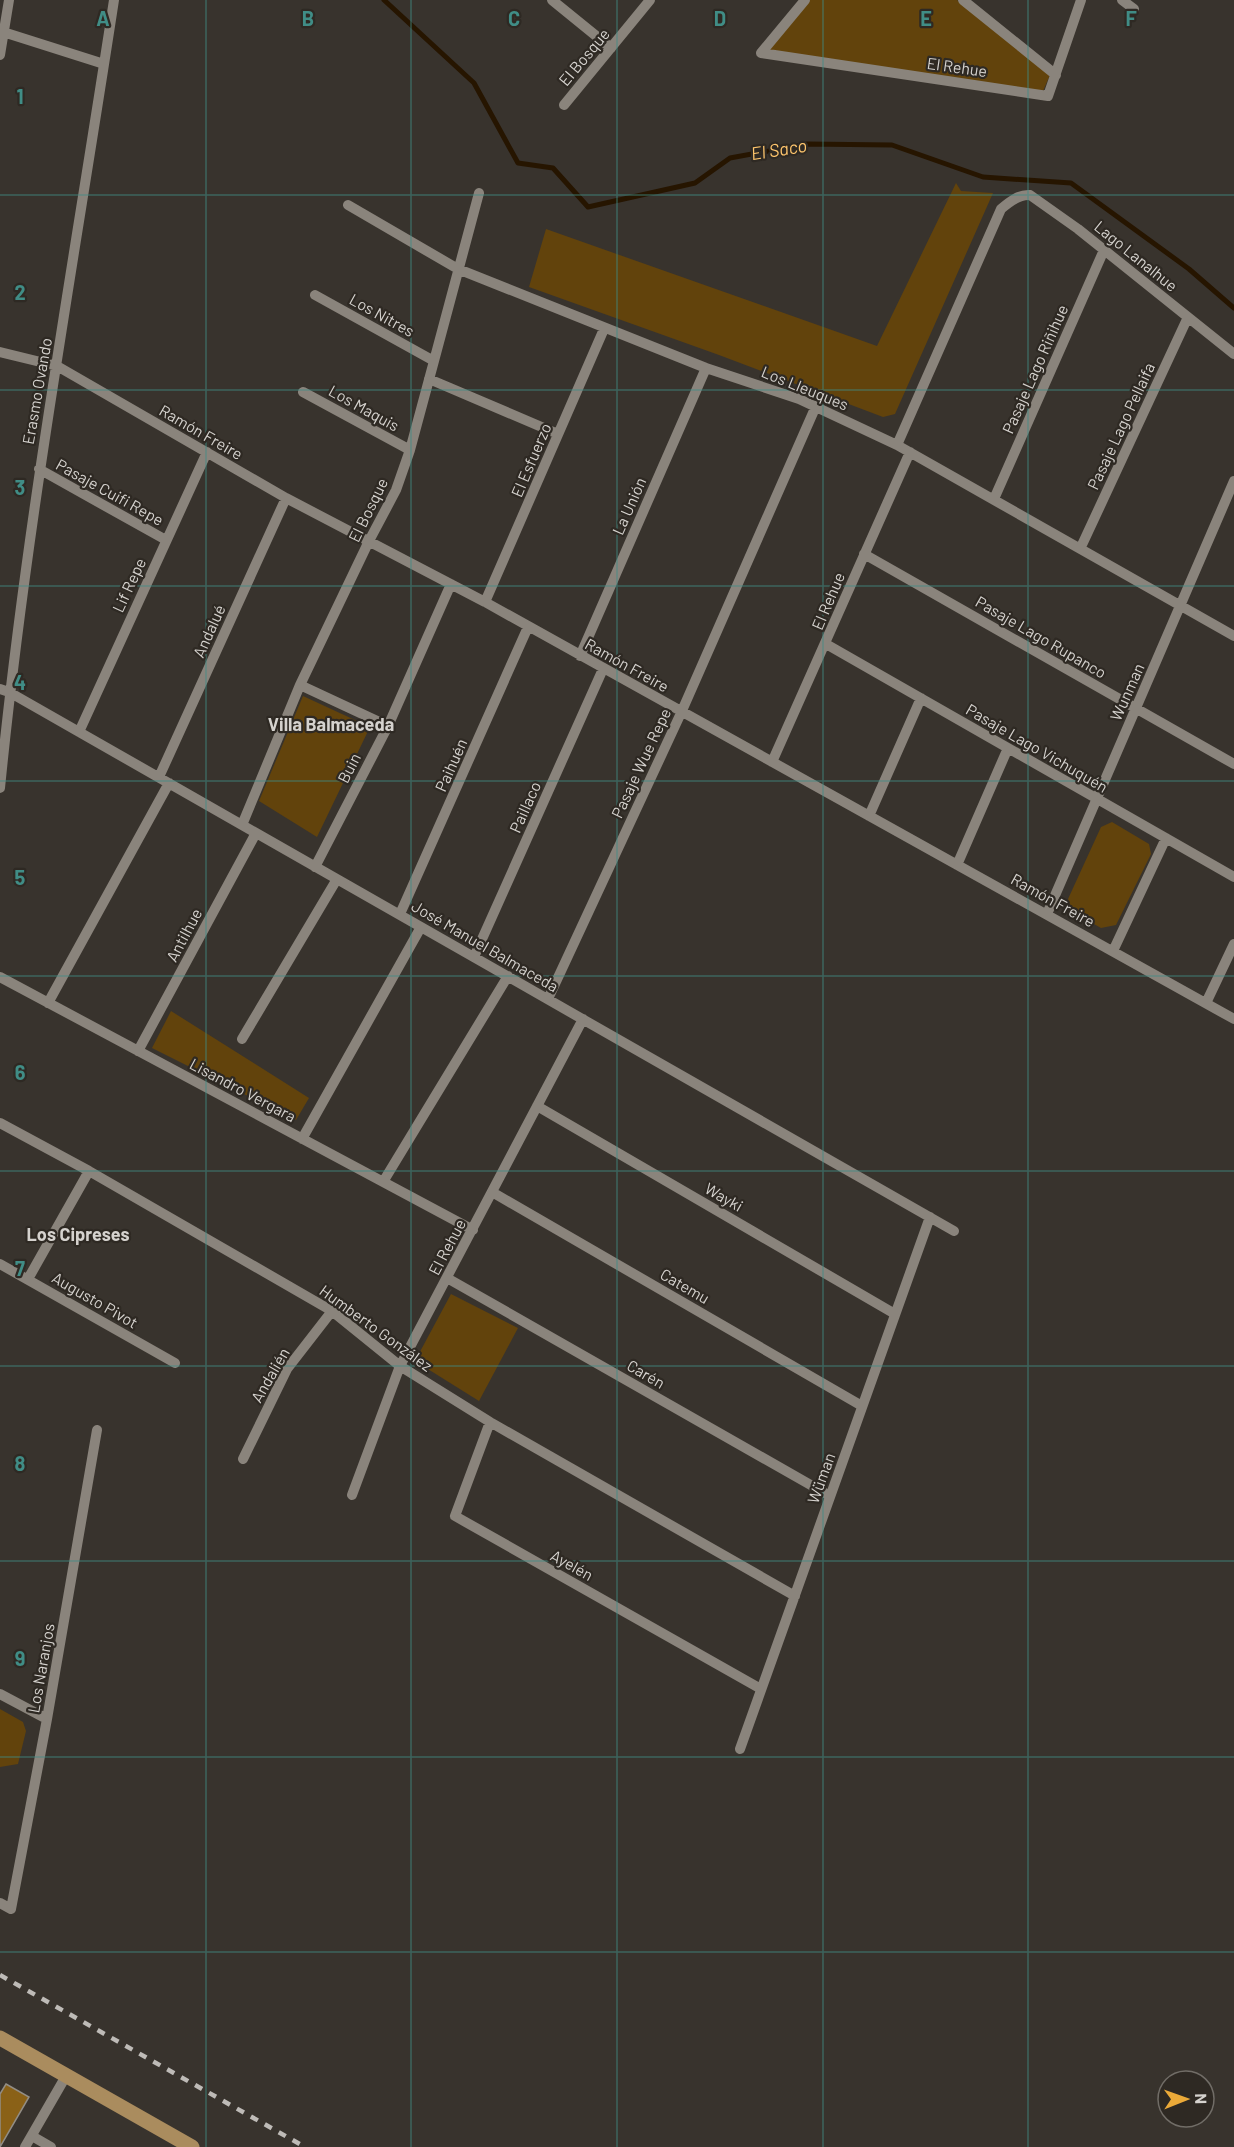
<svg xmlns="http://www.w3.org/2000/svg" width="1234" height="2147" font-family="Barlow,sans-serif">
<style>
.green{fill:#62430c}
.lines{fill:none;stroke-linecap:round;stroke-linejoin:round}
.stream{stroke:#261500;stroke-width:5}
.building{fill:#8a6117;stroke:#928d85;stroke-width:1.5}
.minor{stroke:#8a847c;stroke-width:10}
.major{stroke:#aa8c5e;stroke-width:15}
.rail{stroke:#bebbb7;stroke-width:4.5;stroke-dasharray:8 8;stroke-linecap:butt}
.grid{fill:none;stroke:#408d86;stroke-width:1.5;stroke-opacity:0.55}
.labels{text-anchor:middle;stroke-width:4.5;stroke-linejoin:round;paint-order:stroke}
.street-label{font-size:16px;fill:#d5d2ce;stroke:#2e2923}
.water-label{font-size:18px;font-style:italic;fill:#ffc66d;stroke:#2e2923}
.neighbourhood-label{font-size:18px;font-weight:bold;fill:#d5d2ce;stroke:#2e2923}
.grid-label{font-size:20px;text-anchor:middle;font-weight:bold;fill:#408d86;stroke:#2e2923;stroke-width:4.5;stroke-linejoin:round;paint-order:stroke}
</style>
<rect width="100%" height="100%" fill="#38332d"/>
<!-- green -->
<path class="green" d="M 809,0 L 957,0 L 1050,75 L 1043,91 L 766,52 Z
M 956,183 L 961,191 L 993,193 L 895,414 L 883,417 L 719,355 L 529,287 L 546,229 L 877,346 Z
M 303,696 L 370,727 L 317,837 L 259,801 Z
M 1112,822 L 1149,844 L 1151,854 L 1116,925 L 1101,928 L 1073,912 L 1068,899 L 1101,827 Z
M 171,1011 L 309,1098 L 296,1120 L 152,1048 Z
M 451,1294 L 518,1328 L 479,1401 L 415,1361 Z
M 0,1709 L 23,1722 L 26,1731 L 18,1764 L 0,1767 Z"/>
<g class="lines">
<!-- stream -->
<path class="stream" d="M 384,0 L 474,83 L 518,163 L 553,168 L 588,207 L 695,183 L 730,158 L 807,144 L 892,145 L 983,177 L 1071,183 L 1189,269 L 1234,308"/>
</g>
<!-- building -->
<path class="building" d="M 6,2084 L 29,2097 L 0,2147 L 0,2094 Z"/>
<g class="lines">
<!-- minor -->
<path class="minor" d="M 552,0 L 611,48
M 963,0 L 1056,75
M 1122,0 L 1134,9
M 0,31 L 104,64
M 761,53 L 1048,96 L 1081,0
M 761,53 L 805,0
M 0,55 L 9,0
M 564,105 L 650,0
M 348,205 L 458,269 L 706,368 L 799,399 L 897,445 L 1234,636
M 315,295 L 434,361
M 0,352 L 57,366 L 286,498 L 485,602 L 1234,1019
M 429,379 L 558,434
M 303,392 L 410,450
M 897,445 L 1001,209 C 1009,202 1019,194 1030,195 L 1078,229 L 1234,354
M 39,469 L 166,540
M 994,499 L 1104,250
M 1081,547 L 1188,317
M 864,554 L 1234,764
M 485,602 L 604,329
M 826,644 L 1234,877
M 580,656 L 706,368
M 300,685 L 388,726
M 0,689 L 9,692 L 954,1231
M 79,732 L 207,452
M 772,762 L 910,452
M 159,777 L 286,498
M 0,788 C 26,524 74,262 114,0
M 869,816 L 921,698
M 242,825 L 300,685 L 369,541 L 396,490 L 410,450 L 434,361 L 479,193
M 957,865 L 1008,748
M 315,867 L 388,726 L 451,584
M 400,914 L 528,627
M 1047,914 L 1234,481
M 1113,951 L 1166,838
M 474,957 L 603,669
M 0,977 L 473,1230
M 548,999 L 681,713 L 816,406
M 48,1003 L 169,783
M 1206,1003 L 1234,944
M 242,1039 L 337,879
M 138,1051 L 256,833
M 537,1106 L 895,1314
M 0,1123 L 89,1171 L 332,1311 L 400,1366 L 490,1422 L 795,1596
M 302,1139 L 421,927
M 383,1182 L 508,976
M 492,1192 L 862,1406
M 0,1264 L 175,1363
M 447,1278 L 830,1496
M 28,1279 L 89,1171
M 490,1422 L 455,1516 L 761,1689
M 243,1459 L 287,1369 L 332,1311
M 352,1495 L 400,1366 L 583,1019
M 0,1694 L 47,1719
M 740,1749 L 930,1217
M 0,1903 L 11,1909 L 47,1719 L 97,1430
M 32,2136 L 51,2147
M 25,2147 L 66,2076"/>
<!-- major -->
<path class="major" d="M 0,2038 L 192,2147"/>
<!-- rail -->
<path class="rail" d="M 0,1975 L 305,2147"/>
</g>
<!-- grid -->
<path class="grid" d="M 206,0 L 206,2147M 411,0 L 411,2147M 617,0 L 617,2147M 823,0 L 823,2147M 1028,0 L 1028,2147M 0,195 L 1234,195M 0,390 L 1234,390M 0,586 L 1234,586M 0,781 L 1234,781M 0,976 L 1234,976M 0,1171 L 1234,1171M 0,1366 L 1234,1366M 0,1561 L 1234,1561M 0,1757 L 1234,1757M 0,1952 L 1234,1952"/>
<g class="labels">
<!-- street labels -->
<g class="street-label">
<text transform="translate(584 57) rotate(-50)" y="6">El Bosque</text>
<text transform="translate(957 67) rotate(8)" y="6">El Rehue</text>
<text transform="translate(1136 256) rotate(39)" y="6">Lago Lanalhue</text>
<text transform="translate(382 315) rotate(29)" y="6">Los Nitres</text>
<text transform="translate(1035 369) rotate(-66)" y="6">Pasaje Lago Riñihue</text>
<text transform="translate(805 388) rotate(22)" y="6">Los Lleuques</text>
<text transform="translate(37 391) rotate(-80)" y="6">Erasmo Ovando</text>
<text transform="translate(364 408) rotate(29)" y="6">Los Maquis</text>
<text transform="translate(1121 426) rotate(-65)" y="6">Pasaje Lago Pellaifa</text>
<text transform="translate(201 432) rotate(30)" y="6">Ramón Freire</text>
<text transform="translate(531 460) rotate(-67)" y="6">El Esfuerzo</text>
<text transform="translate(110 492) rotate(29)" y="6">Pasaje Cuifi Repe</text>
<text transform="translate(629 506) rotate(-66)" y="6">La Unión</text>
<text transform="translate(368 510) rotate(-64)" y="6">El Bosque</text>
<text transform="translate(129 585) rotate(-65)" y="6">Lif Repe</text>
<text transform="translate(828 601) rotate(-67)" y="6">El Rehue</text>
<text transform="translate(209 631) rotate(-66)" y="6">Andalué</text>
<text transform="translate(1041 637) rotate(30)" y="6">Pasaje Lago Rupanco</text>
<text transform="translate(627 665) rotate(29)" y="6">Ramón Freire</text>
<text transform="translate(1127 692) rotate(-66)" y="6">Wunman</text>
<text transform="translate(1037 748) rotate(30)" y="6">Pasaje Lago Vichuquén</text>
<text transform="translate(641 763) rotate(-65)" y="6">Pasaje Wue Repe</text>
<text transform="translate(451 765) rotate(-66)" y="6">Paihuén</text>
<text transform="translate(349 768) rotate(-63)" y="6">Buin</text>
<text transform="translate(525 807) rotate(-66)" y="6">Paillaco</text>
<text transform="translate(1053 900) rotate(29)" y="6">Ramón Freire</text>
<text transform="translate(184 935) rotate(-62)" y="6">Antilhue</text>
<text transform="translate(485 946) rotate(30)" y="6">José Manuel Balmaceda</text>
<text transform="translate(243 1090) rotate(28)" y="6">Lisandro Vergara</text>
<text transform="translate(724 1197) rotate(30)" y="6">Wayki</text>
<text transform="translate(447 1247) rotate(-62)" y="6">El Rehue</text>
<text transform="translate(685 1286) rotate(30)" y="6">Catemu</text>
<text transform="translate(95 1300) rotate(30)" y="6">Augusto Pivot</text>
<text transform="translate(376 1328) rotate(36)" y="6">Humberto González</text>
<text transform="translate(646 1374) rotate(30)" y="6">Carén</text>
<text transform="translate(270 1375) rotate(-60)" y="6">Andalién</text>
<text transform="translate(821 1478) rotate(-70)" y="6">Wüman</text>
<text transform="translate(572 1565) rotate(29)" y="6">Ayelén</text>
<text transform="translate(41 1668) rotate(-80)" y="6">Los Naranjos</text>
</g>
<!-- water labels -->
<g class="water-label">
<text transform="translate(779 150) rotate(-9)" y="6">El Saco</text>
</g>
<!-- neighbourhood labels -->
<g class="neighbourhood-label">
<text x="331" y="731">Villa Balmaceda</text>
<text x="78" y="1241">Los Cipreses</text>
</g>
</g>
<g class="grid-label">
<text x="103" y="26">A</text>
<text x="308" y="26">B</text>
<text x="514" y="26">C</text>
<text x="720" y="26">D</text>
<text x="926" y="26">E</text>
<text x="1131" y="26">F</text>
<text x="20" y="104">1</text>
<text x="20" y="300">2</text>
<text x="20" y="495">3</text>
<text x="20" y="690">4</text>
<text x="20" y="885">5</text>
<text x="20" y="1080">6</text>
<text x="20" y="1276">7</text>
<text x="20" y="1471">8</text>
<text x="20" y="1666">9</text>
</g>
<!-- north arrow -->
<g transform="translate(1186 2099) rotate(89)"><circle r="28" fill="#2e2923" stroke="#716d67" stroke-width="1.5"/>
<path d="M0-4.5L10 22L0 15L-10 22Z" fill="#ebaa39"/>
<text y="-9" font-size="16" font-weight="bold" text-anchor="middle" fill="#d5d2ce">N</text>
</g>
</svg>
